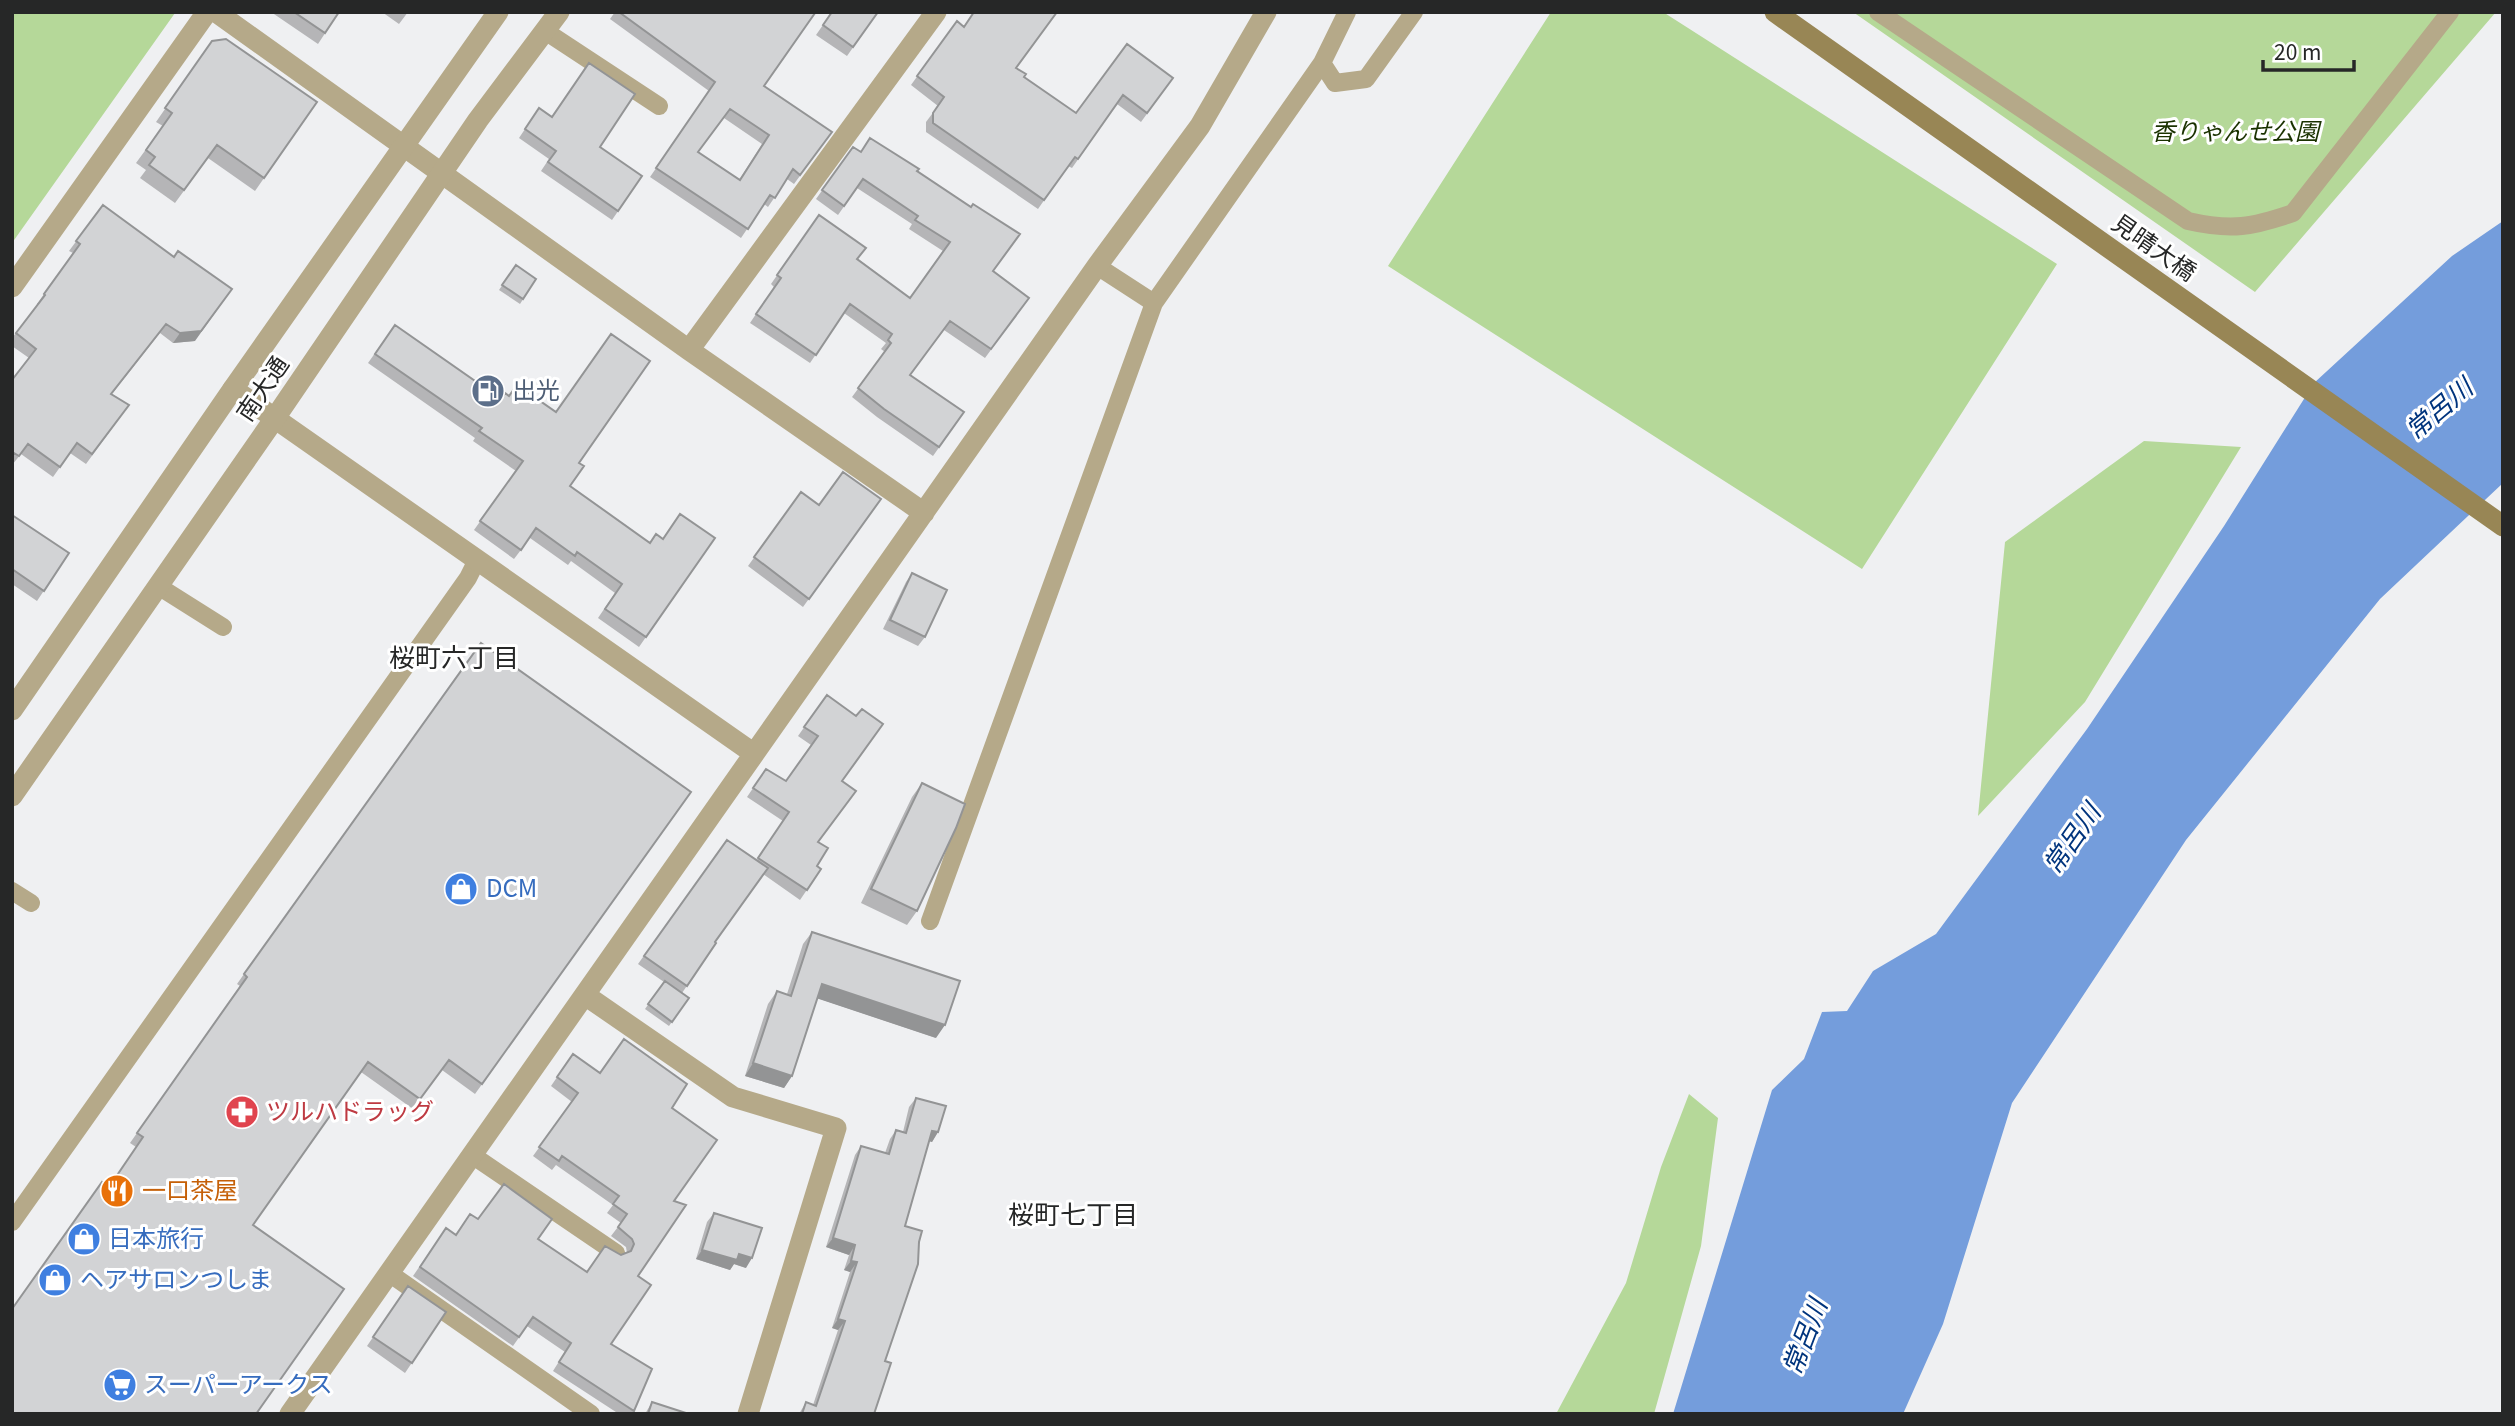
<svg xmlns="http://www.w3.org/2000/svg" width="2515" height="1426" font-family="Georgia,'Noto Sans JP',serif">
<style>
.green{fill:#b5d899}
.water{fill:#749ddc}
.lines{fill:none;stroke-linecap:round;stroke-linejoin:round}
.service{stroke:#b5a989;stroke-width:18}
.minor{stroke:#b5a989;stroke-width:21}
.tertiary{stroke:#b5a989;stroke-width:21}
.secondary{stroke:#988655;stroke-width:21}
.wall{fill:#b5b5b7;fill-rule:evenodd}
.shaded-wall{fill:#939495}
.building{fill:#d2d3d5;stroke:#939495;stroke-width:2;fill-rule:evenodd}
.labels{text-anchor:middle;stroke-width:6;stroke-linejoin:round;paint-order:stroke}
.park-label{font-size:24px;font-style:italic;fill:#1a3200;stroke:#fff}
.street-label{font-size:24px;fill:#262727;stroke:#fff}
.service-label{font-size:24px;fill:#4e5e75;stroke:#fff;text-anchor:start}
.shop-label{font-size:24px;fill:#366cbe;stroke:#fff;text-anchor:start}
.health-label{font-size:24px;fill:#be3a42;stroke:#fff;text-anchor:start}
.food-label{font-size:24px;fill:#c56008;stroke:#fff;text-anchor:start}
.water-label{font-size:26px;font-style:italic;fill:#00347d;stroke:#fff}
.neighbourhood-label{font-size:26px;fill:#262727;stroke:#fff}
</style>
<rect width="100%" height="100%" fill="#eff0f2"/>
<!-- green -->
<path class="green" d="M 12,12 L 175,13 L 12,243 Z
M 1551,12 L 1663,12 L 2057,264 L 1862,569 L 1388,266 Z
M 1853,12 L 2496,12 L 2255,292 Z
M 2144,441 L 2241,447 L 2085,702 L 1978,816 L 2005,542 Z
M 1689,1094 L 1718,1118 L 1701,1246 L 1654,1414 L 1556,1414 L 1626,1283 L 1661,1167 Z"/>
<!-- water -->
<path class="water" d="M 2503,221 L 2503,483 L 2380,599 L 2186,840 L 2012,1103 L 1943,1324 L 1903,1414 L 1673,1414 L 1772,1090 L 1804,1059 L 1822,1012 L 1847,1011 L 1873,971 L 1936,934 L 2087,729 L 2224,526 L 2314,383 L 2452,256 Z"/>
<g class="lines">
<!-- service -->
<path class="service" d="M 1878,12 L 2188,221 C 2232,231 2252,227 2293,213 L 2450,12
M 545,31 L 659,106
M 1322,63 L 1335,83 L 1366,79 L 1414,12
M 1097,266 L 1154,303
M 158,586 L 223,627
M 12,891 L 31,903
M 930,921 L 1154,303 L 1322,63 L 1347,12
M 472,1155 L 616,1253
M 12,1222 L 468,578 L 477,560
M 389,1273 L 591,1414"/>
<!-- minor -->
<path class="minor" d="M 216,12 L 689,350 L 924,513
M 12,287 L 207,12
M 689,350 L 936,12
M 233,389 L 753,753
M 585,995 L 733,1097 L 836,1128 L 748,1414
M 290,1414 L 1097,266 L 1200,126 L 1266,12"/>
<!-- tertiary -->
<path class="tertiary" d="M 12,710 L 233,389 L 498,12
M 12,796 L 275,418 L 478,120 L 559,12"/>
<!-- secondary -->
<path class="secondary" d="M 1775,12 L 2503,526"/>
</g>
<!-- wall -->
<path class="wall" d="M 271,12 L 339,12 L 318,44 Z
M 382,12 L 408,12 L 399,24 Z
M 615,12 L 814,12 L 764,86 L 832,132 L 794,184 L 787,179 L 768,207 L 764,204 L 741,238 L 650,177 L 709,91 L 610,19 ZM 724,118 L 762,144 L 739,180 L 698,152 Z
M 832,12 L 878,12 L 847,56 L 816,35 Z
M 957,21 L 1017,68 L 1024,77 L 1076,113 L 1127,44 L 1173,78 L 1141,122 L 1117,104 L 1072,168 L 1068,166 L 1038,209 L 926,132 L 926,122 L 938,106 L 911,85 Z
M 212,41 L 317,102 L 255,191 L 208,158 L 175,203 L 140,178 L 146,170 L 136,163 L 163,126 L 156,122 Z
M 539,108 L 600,147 L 642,176 L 612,220 L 541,171 L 549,159 L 519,138 Z
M 853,147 L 861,152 L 917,171 L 993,271 L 1029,298 L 985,358 L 944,330 L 910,375 L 964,412 L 933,456 L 877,417 L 852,397 L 885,352 L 881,349 L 886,343 L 844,313 L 810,363 L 750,323 L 774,287 L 771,284 L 819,215 L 858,259 L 910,298 L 943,251 L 909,229 L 912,224 L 857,188 L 838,215 L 816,199 Z
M 103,205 L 195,341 L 173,343 L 160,333 L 112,394 L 129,405 L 86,464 L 70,453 L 53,477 L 21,454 L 12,465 L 12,380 L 29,358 L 12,346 L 12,338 L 38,305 L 37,304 L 73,253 L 69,251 Z
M 516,265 L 536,279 L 520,304 L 499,290 Z
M 395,325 L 579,463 L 570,486 L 650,543 L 663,539 L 715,538 L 639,647 L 598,618 L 615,593 L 571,561 L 568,565 L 530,538 L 514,559 L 474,530 L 516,471 L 473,441 L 475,438 L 368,363 Z
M 801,492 L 819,505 L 881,499 L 803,607 L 748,566 Z
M 12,515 L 69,553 L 37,601 L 12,584 Z
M 912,573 L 925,637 L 918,646 L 883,629 L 906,582 Z
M 827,695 L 842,781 L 819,842 L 817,866 L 821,869 L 800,900 L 763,874 L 715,942 L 716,943 L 682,993 L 689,998 L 669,1026 L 645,1009 L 664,982 L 638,964 L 727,840 L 757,860 L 783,821 L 747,797 L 766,769 L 786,781 L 811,745 L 798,736 Z
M 922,783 L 917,911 L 907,925 L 861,903 L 912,797 Z
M 691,792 L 475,1094 L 442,1070 L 413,1109 L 361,1072 L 136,1147 L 130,1143 L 240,986 L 237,984 L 244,974 Z
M 812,932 L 936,1038 L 817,998 L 792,1076 L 784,1088 L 745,1076 L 768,1004 L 777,991 L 787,994 L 803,944 Z
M 573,1054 L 600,1073 L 672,1108 L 674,1201 L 638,1276 L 611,1344 L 634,1411 L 632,1414 L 619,1414 L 553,1371 L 565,1352 L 527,1326 L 513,1346 L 413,1276 L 446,1228 L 456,1235 L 478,1219 L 538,1239 L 587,1272 L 627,1253 L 626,1247 L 611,1236 L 621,1223 L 607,1213 L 613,1205 L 556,1165 L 552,1170 L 533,1156 L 572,1102 L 551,1086 Z
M 916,1098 L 938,1132 L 932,1142 L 929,1141 L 905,1226 L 885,1361 L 874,1414 L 799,1414 L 806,1402 L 813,1405 L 838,1330 L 832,1328 L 850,1272 L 844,1270 L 849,1255 L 826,1247 L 855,1155 L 861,1146 L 885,1153 L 890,1139 L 896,1130 L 903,1132 L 909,1107 Z
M 714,1213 L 746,1268 L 734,1264 L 730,1270 L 696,1259 L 707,1222 Z
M 408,1286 L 446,1312 L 405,1373 L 367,1346 Z
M 652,1402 L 689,1414 L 645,1414 Z"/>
<!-- shaded-wall -->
<path class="shaded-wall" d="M 232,289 L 195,341 L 173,343 L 180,333 Z
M 822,984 L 945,1025 L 936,1038 L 813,997 Z
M 753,1063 L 792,1076 L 784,1088 L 745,1076 Z
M 932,1131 L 938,1132 L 932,1142 L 926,1140 Z
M 833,1238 L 855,1245 L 849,1255 L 826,1247 Z
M 702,1250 L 739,1254 L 752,1258 L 746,1268 L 734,1264 L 730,1270 L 696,1259 Z
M 851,1261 L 857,1262 L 850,1272 L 844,1270 Z
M 838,1319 L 845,1321 L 838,1330 L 832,1328 Z"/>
<!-- building -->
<path class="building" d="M 294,12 L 339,12 L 325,33 Z
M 619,12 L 815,13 L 764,86 L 832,132 L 800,175 L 793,169 L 775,198 L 770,195 L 748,229 L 656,168 L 715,82 ZM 730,109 L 769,135 L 740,180 L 698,152 Z
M 832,12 L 878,12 L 853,47 L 823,25 Z
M 974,12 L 1057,12 L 1016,68 L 1026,74 L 1024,77 L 1076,113 L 1127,44 L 1173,78 L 1147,113 L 1123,95 L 1078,159 L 1075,157 L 1044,200 L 933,123 L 933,113 L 944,97 L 917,76 L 957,21 L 964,27 Z
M 226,39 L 317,102 L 264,178 L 217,145 L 184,190 L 149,165 L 155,157 L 146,150 L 172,113 L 165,108 L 212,41 Z
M 589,63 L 635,94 L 600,147 L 642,176 L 618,211 L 548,162 L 556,151 L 525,129 L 539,108 L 552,117 Z
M 870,138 L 919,169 L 917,171 L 971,207 L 973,204 L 1020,234 L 993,271 L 1029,298 L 991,349 L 950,321 L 910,375 L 964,412 L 939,447 L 884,409 L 858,388 L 891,343 L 888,340 L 892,334 L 850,304 L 816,355 L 756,314 L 781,278 L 777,275 L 819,215 L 866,248 L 857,259 L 910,298 L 950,242 L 915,220 L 918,216 L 863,179 L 844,206 L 822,190 L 853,147 L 861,152 Z
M 103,205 L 174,257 L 178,251 L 232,289 L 201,331 L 180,333 L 166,324 L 111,394 L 129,405 L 92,454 L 77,443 L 60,467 L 28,444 L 19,456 L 14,453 L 12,456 L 12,380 L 36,349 L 16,333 L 45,295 L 44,294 L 80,244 L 76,241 Z
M 516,265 L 536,279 L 523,299 L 502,285 Z
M 395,325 L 501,399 L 505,393 L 509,396 L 517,385 L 556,412 L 611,334 L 650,361 L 579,463 L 584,466 L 570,486 L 650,543 L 656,534 L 663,539 L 680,514 L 715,538 L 646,637 L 605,609 L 622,584 L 577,552 L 575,556 L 536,528 L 521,550 L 480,521 L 523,461 L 479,431 L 482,428 L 375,354 Z
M 843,472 L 881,499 L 809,599 L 754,557 L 801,492 L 819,505 Z
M 12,515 L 69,553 L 44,591 L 12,569 Z
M 912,573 L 947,590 L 925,637 L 890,620 Z
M 481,643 L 691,792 L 482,1084 L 449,1060 L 420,1099 L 368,1062 L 253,1225 L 344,1289 L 256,1414 L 12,1414 L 12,1309 L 102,1182 L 109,1187 L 143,1137 L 137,1133 L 247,977 L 244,974 Z
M 827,695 L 856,716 L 862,709 L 883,724 L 842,781 L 856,791 L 818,842 L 828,848 L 817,866 L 821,869 L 807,890 L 758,858 L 789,812 L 753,788 L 766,769 L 786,781 L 818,736 L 804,727 Z
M 922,783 L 965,804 L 956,828 L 917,911 L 871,889 Z
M 727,840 L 768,868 L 715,942 L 716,943 L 687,986 L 644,956 Z
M 812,932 L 960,981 L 945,1025 L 822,984 L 792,1076 L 753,1063 L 777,991 L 791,996 Z
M 665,981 L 689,998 L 672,1022 L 648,1004 Z
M 624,1039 L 687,1084 L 672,1108 L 717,1140 L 674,1201 L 686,1205 L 638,1276 L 651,1285 L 611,1344 L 652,1369 L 634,1411 L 559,1362 L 571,1343 L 533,1317 L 519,1337 L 420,1267 L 446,1228 L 456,1235 L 470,1214 L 478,1219 L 504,1184 L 552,1219 L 538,1239 L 587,1272 L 605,1246 L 621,1255 L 631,1251 L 634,1244 L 632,1239 L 618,1227 L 627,1214 L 613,1204 L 619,1196 L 562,1156 L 559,1161 L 539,1147 L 578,1093 L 557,1077 L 573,1054 L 600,1073 Z
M 916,1098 L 946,1106 L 938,1132 L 932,1131 L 905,1226 L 922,1231 L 919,1242 L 918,1264 L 885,1361 L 891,1363 L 874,1414 L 802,1414 L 806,1402 L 816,1406 L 845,1321 L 838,1319 L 857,1262 L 851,1261 L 855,1245 L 833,1238 L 861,1146 L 889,1154 L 896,1130 L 906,1133 Z
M 714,1213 L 762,1228 L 752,1258 L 739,1254 L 737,1260 L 702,1250 Z
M 408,1286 L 446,1312 L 412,1363 L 373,1337 Z
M 652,1402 L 689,1414 L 648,1414 Z"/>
<!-- icons -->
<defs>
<symbol id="fuel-disc" viewBox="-11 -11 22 22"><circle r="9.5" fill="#5c6f8a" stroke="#fff"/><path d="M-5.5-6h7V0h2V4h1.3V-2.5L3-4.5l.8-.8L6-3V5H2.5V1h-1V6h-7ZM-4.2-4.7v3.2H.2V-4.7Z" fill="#fff"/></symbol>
<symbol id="shop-disc" viewBox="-11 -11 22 22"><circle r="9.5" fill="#3f7fe0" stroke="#fff"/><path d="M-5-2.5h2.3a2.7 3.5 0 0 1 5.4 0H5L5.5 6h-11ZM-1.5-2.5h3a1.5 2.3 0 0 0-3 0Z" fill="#fff"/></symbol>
<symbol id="pharmacy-disc" viewBox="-11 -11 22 22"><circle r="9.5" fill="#e0444e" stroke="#fff"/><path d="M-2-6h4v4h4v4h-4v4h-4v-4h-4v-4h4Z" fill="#fff"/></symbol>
<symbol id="restaurant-disc" viewBox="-11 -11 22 22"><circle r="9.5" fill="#e8710a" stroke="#fff"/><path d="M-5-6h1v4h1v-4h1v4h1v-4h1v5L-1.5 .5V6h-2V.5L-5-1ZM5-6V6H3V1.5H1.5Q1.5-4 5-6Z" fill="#fff"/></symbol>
<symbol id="supermarket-disc" viewBox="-11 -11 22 22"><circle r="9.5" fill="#3f7fe0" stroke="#fff"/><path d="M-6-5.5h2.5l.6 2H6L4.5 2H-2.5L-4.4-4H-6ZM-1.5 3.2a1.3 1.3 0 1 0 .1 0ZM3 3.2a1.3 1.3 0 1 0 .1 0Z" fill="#fff"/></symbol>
</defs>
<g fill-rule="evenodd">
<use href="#fuel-disc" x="469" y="372" width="38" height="38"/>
<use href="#shop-disc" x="442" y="870" width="38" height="38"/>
<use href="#pharmacy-disc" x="223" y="1093" width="38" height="38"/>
<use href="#restaurant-disc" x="98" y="1172" width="38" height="38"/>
<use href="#shop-disc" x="65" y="1220" width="38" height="38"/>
<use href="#shop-disc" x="36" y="1261" width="38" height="38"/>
<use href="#supermarket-disc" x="101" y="1366" width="38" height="38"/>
</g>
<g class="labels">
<!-- park labels -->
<g class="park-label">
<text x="2235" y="140">香りゃんせ公園</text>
</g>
<!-- street labels -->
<g class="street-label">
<text transform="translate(2154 248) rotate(35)" y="8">見晴大橋</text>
<text transform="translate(263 389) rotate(-56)" y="8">南大通</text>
</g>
<!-- service labels -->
<g class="service-label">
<text x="512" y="399">出光</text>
</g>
<!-- shop labels -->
<g class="shop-label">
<text x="486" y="897">DCM</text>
<text x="108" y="1247">日本旅行</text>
<text x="80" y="1288">ヘアサロンつしま</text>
<text x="144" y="1393">スーパーアークス</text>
</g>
<!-- health labels -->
<g class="health-label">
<text x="266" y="1120">ツルハドラッグ</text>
</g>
<!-- food labels -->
<g class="food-label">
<text x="142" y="1199">一口茶屋</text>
</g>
<!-- water labels -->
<g class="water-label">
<text transform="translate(2439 409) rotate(-40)" y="9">常呂川</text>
<text transform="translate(2072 839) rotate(-55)" y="9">常呂川</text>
<text transform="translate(1805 1337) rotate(-69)" y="9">常呂川</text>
</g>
<!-- neighbourhood labels -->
<g class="neighbourhood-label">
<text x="454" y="667">桜町六丁目</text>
<text x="1073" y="1224">桜町七丁目</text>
</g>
</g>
<!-- border -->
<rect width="2515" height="1426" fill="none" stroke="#262727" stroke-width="28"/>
<!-- scale -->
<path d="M2263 60v10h91v-10" fill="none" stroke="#262727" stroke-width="3.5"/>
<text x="2274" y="60" font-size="21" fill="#262727" stroke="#ffffff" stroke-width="5" paint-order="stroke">20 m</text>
</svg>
